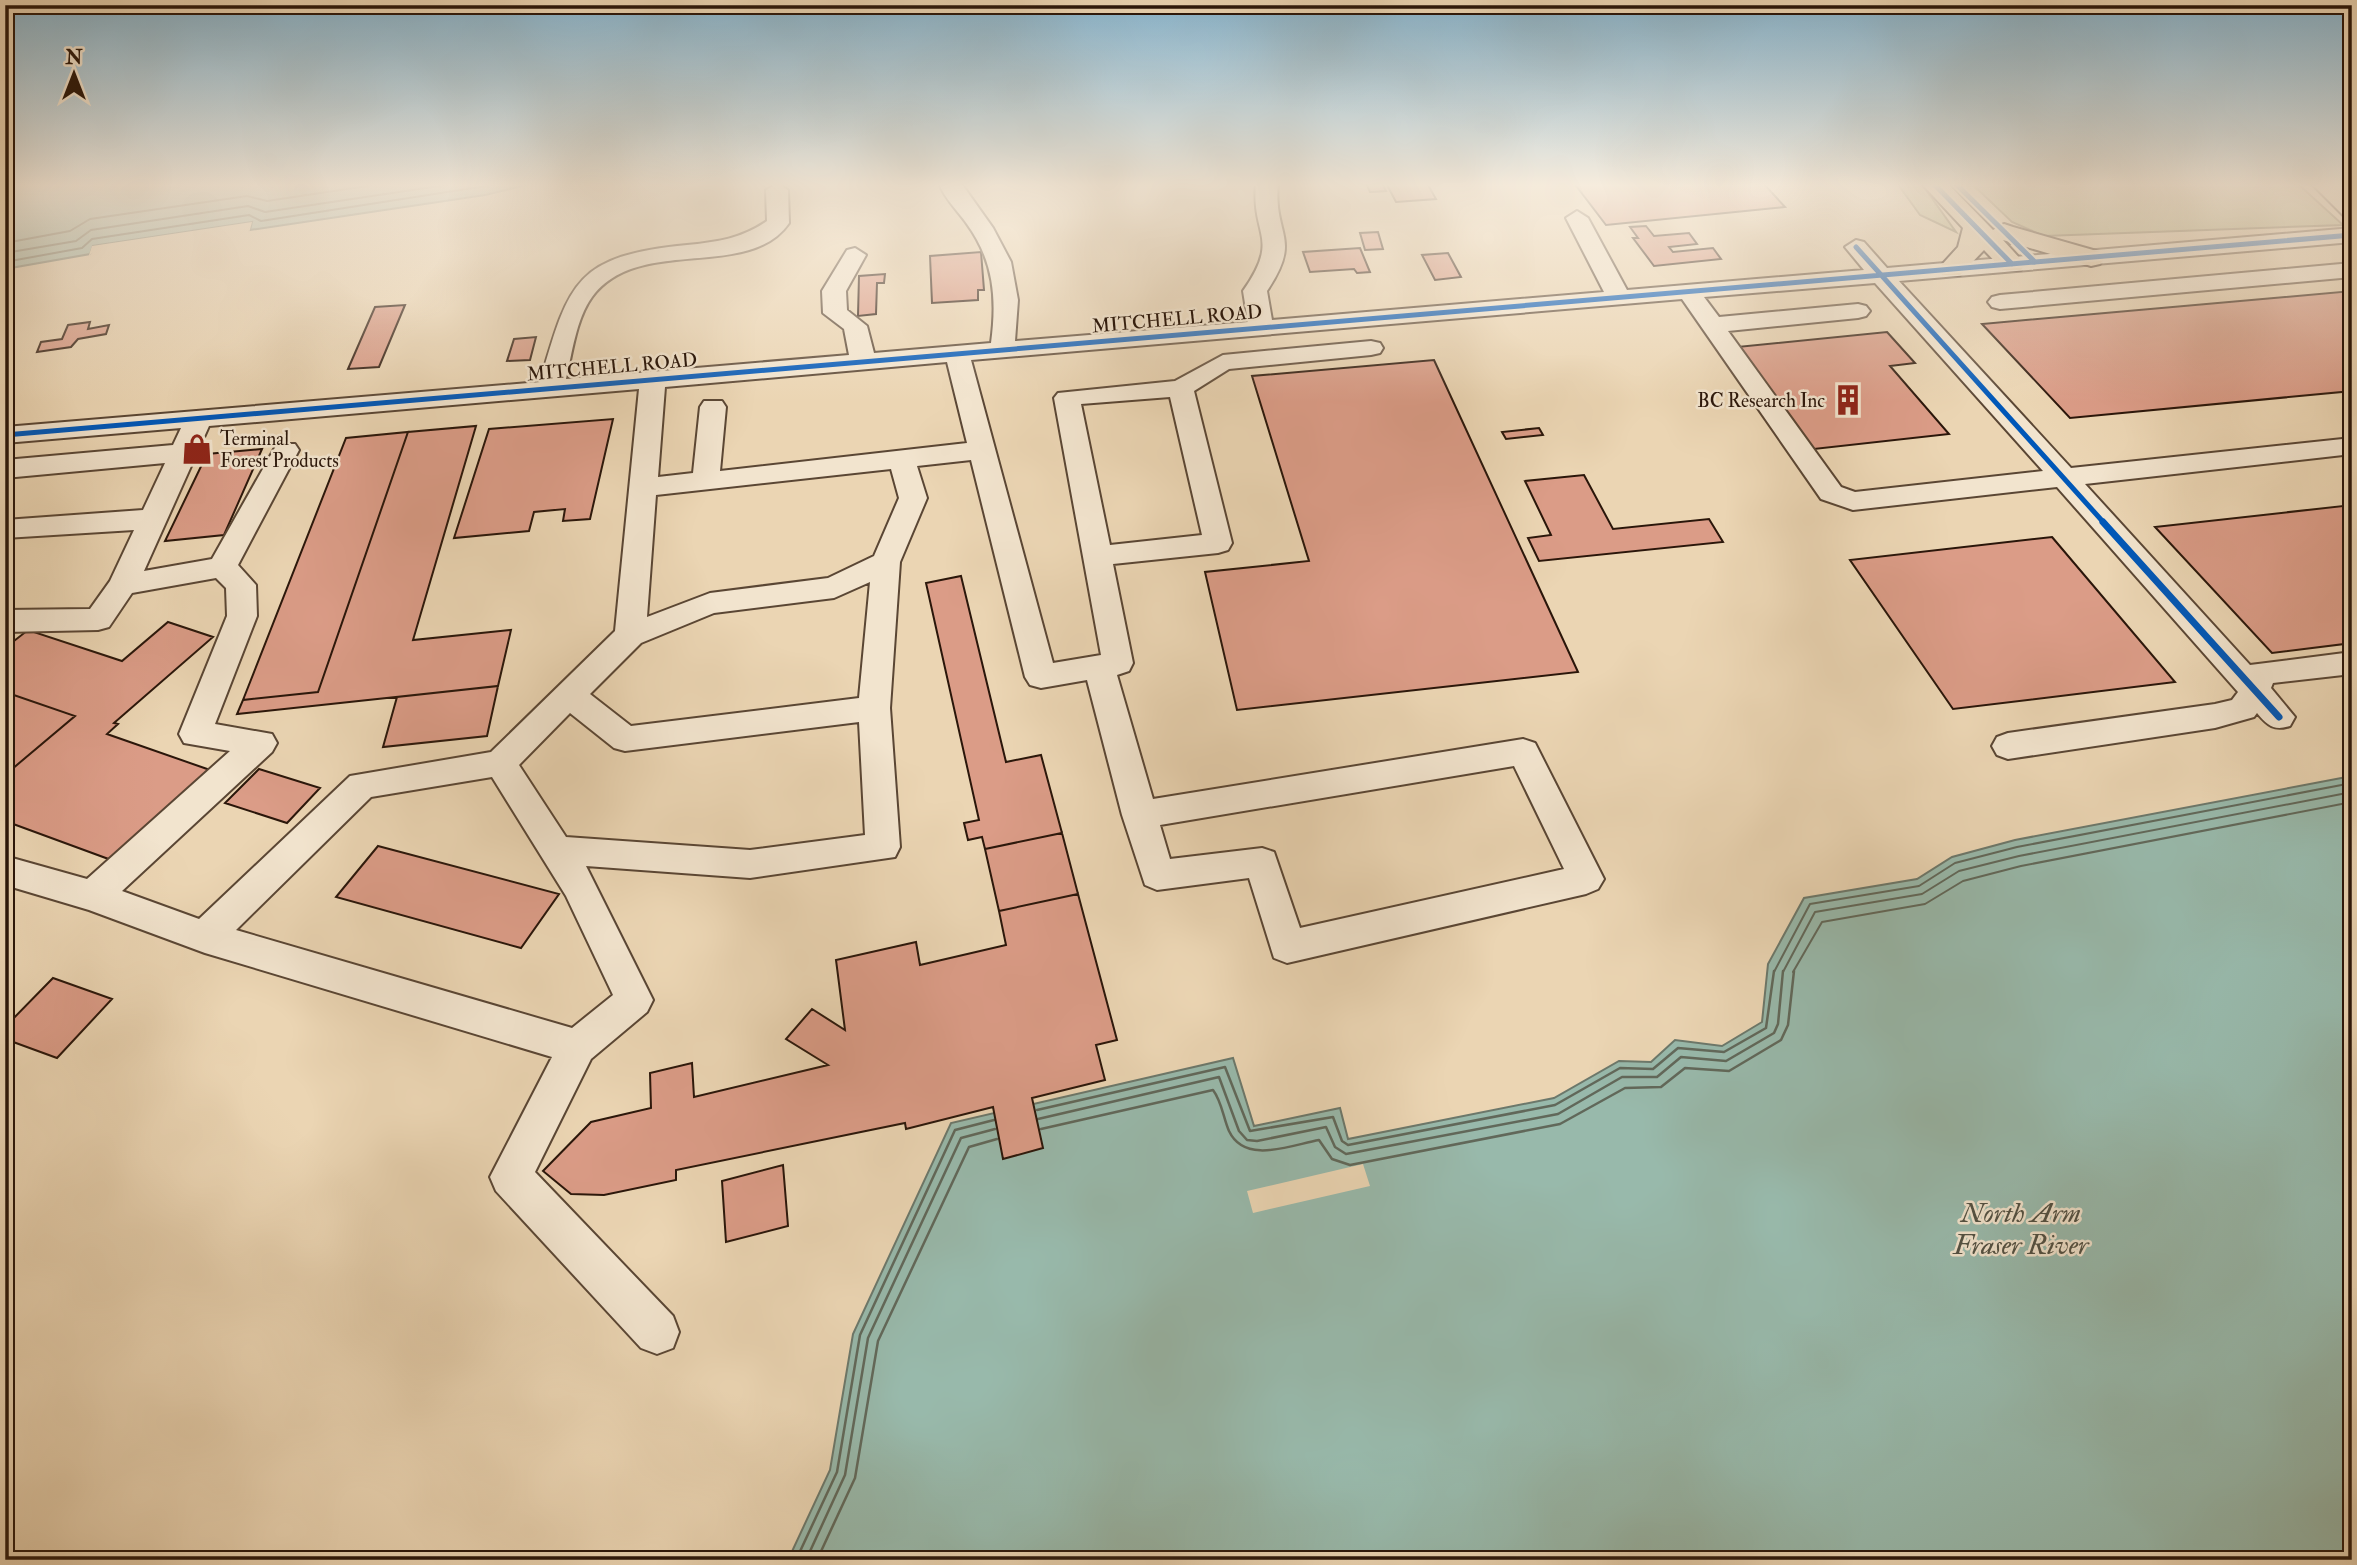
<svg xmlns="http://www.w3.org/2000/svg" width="2357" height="1565" font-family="'IM FELL Double Pica',serif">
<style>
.green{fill:#bbbc8a;stroke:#72694a;stroke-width:2}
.water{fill:#98b9ab;stroke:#6c786b;stroke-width:2}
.pier{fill:#ebd5b3}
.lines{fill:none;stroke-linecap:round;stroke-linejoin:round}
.shore-far1{stroke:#61685a;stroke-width:2}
.shore{stroke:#61685a;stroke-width:2.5}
.building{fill:#db9c87;stroke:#2a160a;stroke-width:2}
.minor-casing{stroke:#5a4634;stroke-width:4}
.highway-casing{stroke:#2a160a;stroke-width:4}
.minor{fill:#f2e4ce;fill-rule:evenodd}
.highway{fill:#ebd5b3;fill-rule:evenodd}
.cycleway-far1-casing{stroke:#f2e4ce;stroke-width:9}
.cycleway-casing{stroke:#f2e4ce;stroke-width:11}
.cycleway-far1{stroke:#0057b8;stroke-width:5}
.cycleway{stroke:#0057b8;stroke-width:7}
.labels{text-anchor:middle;stroke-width:5;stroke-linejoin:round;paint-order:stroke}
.far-street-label{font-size:19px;fill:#2a160a;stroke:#f2e4ce}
.far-poi-label{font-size:19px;fill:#2a160a;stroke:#f2e4ce;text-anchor:end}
.near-water-label{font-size:28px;font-style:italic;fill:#504f42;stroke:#f2e4ce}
</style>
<rect width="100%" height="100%" fill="#ebd5b3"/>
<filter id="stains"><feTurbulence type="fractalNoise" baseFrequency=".00286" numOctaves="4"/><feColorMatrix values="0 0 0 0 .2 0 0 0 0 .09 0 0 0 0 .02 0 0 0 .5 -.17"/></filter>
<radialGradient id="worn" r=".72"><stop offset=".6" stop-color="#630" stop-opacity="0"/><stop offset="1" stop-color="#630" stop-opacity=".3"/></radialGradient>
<!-- green -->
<path class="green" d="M 1897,183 L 1921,183 L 1956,232 L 1920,215 Z
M 1971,183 L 2297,183 L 2343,225 L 2044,236 L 2012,222 Z"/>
<!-- water -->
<path class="water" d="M 5,183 L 534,183 L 485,195 L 250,230 L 252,222 L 93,246 L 90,254 L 5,269 Z
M 2352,776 L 2352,1560 L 788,1560 L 830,1470 L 853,1334 L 951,1123 L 1233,1058 L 1254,1126 L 1340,1108 L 1348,1139 L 1554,1098 L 1619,1061 L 1651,1062 L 1675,1040 L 1722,1046 L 1762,1022 L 1768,964 L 1804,898 L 1917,879 L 1952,857 L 2015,840 Z"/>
<!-- pier -->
<path class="pier" d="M 252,222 L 249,233 L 248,226 L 95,249 L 88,258 L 92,246 Z
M 1363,1164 L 1370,1186 L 1253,1213 L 1247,1191 Z"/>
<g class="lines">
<!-- shore-far1 -->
<path class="shore-far1" d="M 5,243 L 70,231 L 90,219 L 247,196 L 267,201 L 387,183
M 5,253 L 76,241 L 91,230 L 248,206 L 265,212 L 459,183
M 5,262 L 82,248 L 92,239 L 249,215 L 261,221 L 505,183
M 1774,972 L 1810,904 L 1919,886 L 1955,863 L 2017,847 L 2352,783
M 1783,972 L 1815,912 L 1922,894 L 1959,871 L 2019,856 L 2352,792
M 1793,972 L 1822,922 L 1925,904 L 1963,881 L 2021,866 L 2352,802"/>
<!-- shore -->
<path class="shore" d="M 1037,1110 L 1225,1067 L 1250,1131 L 1333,1117 L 1342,1141 L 1348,1145 L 1555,1105 L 1620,1068 L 1653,1069 L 1678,1048 L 1724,1052 L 1766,1028 L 1774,971
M 1038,1119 L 1219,1077 L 1239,1131 L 1247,1140 L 1257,1141 L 1326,1127 L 1335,1147 L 1346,1154 L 1558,1114 L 1622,1077 L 1657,1077 L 1681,1057 L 1726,1061 L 1774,1033 L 1778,1024 L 1783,971
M 1041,1129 L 1213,1090 C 1222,1102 1223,1117 1229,1131 C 1245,1165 1291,1145 1319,1140 L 1332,1159 L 1350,1165 L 1560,1124 L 1625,1088 L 1661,1087 L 1685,1068 L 1729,1071 L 1781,1040 L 1788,1025 L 1794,971
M 796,1560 L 837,1472 L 860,1335 L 955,1130 L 994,1120
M 806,1560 L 845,1475 L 868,1338 L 961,1138 L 995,1129
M 817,1560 L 855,1478 L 878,1341 L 969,1147 L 997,1139"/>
</g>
<!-- building -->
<path class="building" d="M 1366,183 L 1382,183 L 1386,191 L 1370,192 Z
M 1386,183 L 1427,183 L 1436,199 L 1396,202 Z
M 1574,183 L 1763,183 L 1785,207 L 1606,225 Z
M 1646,226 L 1654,236 L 1689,233 L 1697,244 L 1669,247 L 1673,252 L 1713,248 L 1721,259 L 1654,266 L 1633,238 L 1638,238 L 1630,227 Z
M 1378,232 L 1383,249 L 1365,250 L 1360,233 Z
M 1360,248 L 1370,272 L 1357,273 L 1354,269 L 1310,272 L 1303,252 Z
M 981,252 L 984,290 L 978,290 L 978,300 L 932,303 L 930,256 Z
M 1448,253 L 1461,277 L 1435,280 L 1422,255 Z
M 885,274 L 884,283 L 877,283 L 876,314 L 858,316 L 859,276 Z
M 2352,291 L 2352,391 L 2070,418 L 1982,324 Z
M 405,305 L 379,367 L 348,369 L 375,307 Z
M 90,322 L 88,329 L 109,325 L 106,334 L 78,339 L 71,347 L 37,352 L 41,342 L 62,339 L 68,325 Z
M 1887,332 L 1915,363 L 1890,366 L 1949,434 L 1814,449 L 1737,347 Z
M 536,337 L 530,360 L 507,361 L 514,339 Z
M 1434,360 L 1578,672 L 1237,710 L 1205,572 L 1309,561 L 1252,376 Z
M 613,419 L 590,519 L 563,521 L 565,509 L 534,512 L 529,531 L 454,538 L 489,429 Z
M 476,426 L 413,640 L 511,630 L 498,686 L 237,714 L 243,700 L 318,692 L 408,432 Z
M 1539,428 L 1543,435 L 1506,439 L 1502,432 Z
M 408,432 L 318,692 L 243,700 L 346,438 Z
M 262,449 L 224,535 L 165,541 L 207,454 Z
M 1584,475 L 1613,529 L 1709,519 L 1723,542 L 1539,561 L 1528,538 L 1551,535 L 1525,481 Z
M 2352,505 L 2352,643 L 2272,653 L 2155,527 Z
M 2052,537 L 2175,682 L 1953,709 L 1850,560 Z
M 961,576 L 1006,762 L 1041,755 L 1062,833 L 985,849 L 982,837 L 968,840 L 964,823 L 979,820 L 926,583 Z
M 168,622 L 213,637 L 114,723 L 118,724 L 107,734 L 210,770 L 114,861 L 5,821 L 5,775 L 75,716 L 5,692 L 5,648 L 28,630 L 122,661 Z
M 498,686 L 487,736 L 383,747 L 397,697 Z
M 5,692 L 75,716 L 5,775 Z
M 259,769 L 320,788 L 287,823 L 225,803 Z
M 1062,833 L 1078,894 L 999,911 L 985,849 Z
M 378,846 L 559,894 L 521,948 L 336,897 Z
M 1078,894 L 1117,1040 L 1096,1045 L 1105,1080 L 1032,1098 L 1043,1148 L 1003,1159 L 993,1107 L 906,1129 L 905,1123 L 676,1170 L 676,1180 L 604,1195 L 571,1194 L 543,1171 L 591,1122 L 651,1108 L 650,1073 L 692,1063 L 694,1097 L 828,1065 L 786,1039 L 812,1009 L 845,1030 L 836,960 L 916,942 L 920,965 L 1006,945 L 999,911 Z
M 53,978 L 112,999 L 57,1058 L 5,1039 L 5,1027 Z
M 783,1165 L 788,1226 L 726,1242 L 722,1181 Z"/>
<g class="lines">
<defs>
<path id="minor" d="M 939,183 L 961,183 L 993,228 L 1011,262 L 1018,300 L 1015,341 L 1248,322 L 1243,291 C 1281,237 1251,237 1256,183 L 1278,183 C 1273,237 1303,237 1267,291 L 1272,320 L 1604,292 L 1566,218 L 1577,211 L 1588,218 L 1627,290 L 1864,270 L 1845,247 L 1856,240 L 1864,242 L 1887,268 L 2352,228 L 2352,242 L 1899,281 L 2071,468 L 2352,438 L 2352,454 L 2085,484 L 2250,665 L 2352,652 L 2352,674 L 2273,683 L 2271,688 L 2295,717 L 2290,726 C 2274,731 2268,726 2257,713 L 2254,717 L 2215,728 L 2008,759 L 1997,755 L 1992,746 L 1997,737 L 2008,733 L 2215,704 L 2232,700 L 2238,692 L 2057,487 L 1853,510 L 1821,499 L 1682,299 L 971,360 L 1053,663 L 1101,655 L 1054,398 L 1058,393 L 1175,381 L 1223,355 L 1371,341 L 1380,343 L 1383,348 L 1380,353 L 1371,355 L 1229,369 L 1194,391 L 1232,543 L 1228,550 L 1218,553 L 1113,564 L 1133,663 L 1129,671 L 1117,675 L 1153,799 L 1523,739 L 1535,743 L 1604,879 L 1598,889 L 1586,894 L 1287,963 L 1274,958 L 1249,878 L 1157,890 L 1145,885 L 1122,815 L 1087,680 L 1041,688 L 1030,685 L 1025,677 L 971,460 L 917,466 L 927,498 L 900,562 L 890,708 L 900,847 L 895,857 L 750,878 L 586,866 L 653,1000 L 647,1012 L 591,1059 L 535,1172 L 673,1316 L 679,1332 L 673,1348 L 657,1354 L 641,1348 L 496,1191 L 490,1177 L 552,1057 L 205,953 L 89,910 L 5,885 L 5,856 L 87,879 L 230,751 L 184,743 L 179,734 L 227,616 L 226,588 L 216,578 L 132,593 L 109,627 L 98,630 L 5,632 L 5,610 L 90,609 L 110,581 L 134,530 L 5,538 L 5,520 L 143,510 L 165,463 L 5,478 L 5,460 L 173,445 L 181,428 L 5,443 L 5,427 L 540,382 C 569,282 575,256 687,245 C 717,242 741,239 767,221 L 766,190 L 777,184 L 788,190 L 789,223 C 748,282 639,234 592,297 C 576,319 572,354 566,379 L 849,355 L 844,329 L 823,313 L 822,291 L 847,250 L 855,248 L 866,255 L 846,291 L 847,310 L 867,326 L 874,353 L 991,343 C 997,299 994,261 967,224 C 958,211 944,198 939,183 ZM 1875,283 L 2043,471 L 1855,492 L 1841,487 L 1728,331 L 1858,318 L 1866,316 L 1870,311 L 1866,306 L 1858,304 L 1719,317 L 1704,297 ZM 947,362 L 967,443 L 720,471 L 726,407 L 722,401 L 704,401 L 700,407 L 693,473 L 658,477 L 665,387 ZM 639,389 L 615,631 L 491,752 L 350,776 L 199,919 L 122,891 L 272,752 L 277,743 L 272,734 L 215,724 L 257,616 L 256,585 L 238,565 L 299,450 L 295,444 L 277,444 L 212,559 L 144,571 L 209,426 ZM 1170,397 L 1202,535 L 1110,545 L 1081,404 ZM 891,469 L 899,498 L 874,556 L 828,578 L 710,593 L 647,617 L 656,495 ZM 870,582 L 859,698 L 631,726 L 590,694 L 641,643 L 714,613 L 834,598 ZM 570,713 L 614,748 L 625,751 L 859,722 L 865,835 L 750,850 L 566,837 L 519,765 ZM 1514,766 L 1564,869 L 1300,928 L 1274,852 L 1262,848 L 1170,859 L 1160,825 ZM 492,777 L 566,896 L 613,995 L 572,1028 L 236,930 L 371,797 Z
M 2352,263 L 2352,277 L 2000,309 L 1992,307 L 1988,302 L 1992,297 L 2000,295 Z"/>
<path id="highway" d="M 1921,183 L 1947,183 L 1993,230 L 2004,224 L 2013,227 L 2100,252 L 2104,258 L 2100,264 L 2091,266 L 2003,240 L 2025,264 L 2021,270 L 2003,270 L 1984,250 L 1960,275 L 1942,275 L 1938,269 L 1958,247 L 1963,228 Z
M 2311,183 L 2337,183 L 2352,196 L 2352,217 L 2343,215 Z"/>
</defs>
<!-- minor casing -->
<use href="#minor" class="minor-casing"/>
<!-- highway casing -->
<use href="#highway" class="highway-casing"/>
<!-- minor -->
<use href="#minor" class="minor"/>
<!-- highway -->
<use href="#highway" class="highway"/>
<defs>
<path id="cycleway-far1" d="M 1933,183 L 2012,264
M 1955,183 L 2035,262
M 1856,247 L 2105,524
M 5,435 L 2352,235"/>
<path id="cycleway" d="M 2103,522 L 2279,717"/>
</defs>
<!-- cycleway-far1 casing -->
<use href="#cycleway-far1" class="cycleway-far1-casing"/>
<!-- cycleway casing -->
<use href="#cycleway" class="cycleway-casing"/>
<!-- cycleway-far1 -->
<use href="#cycleway-far1" class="cycleway-far1"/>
<!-- cycleway -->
<use href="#cycleway" class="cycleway"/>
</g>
<!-- sky -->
<linearGradient id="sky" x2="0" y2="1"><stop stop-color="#88b6d0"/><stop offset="0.46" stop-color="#f6ecdd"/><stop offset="1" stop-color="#f6ecdd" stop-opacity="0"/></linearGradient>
<rect width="2357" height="402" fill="url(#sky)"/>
<!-- icons -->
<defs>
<symbol id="building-bare" viewBox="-9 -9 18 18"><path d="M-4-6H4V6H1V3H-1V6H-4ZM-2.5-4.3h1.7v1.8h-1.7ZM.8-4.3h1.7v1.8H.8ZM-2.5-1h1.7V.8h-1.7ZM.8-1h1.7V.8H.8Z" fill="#8f2418" stroke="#f2e4ce" stroke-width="2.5" paint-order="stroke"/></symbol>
<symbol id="shop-bare" viewBox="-9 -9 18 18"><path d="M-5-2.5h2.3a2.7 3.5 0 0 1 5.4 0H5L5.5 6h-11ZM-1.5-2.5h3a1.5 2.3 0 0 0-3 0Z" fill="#8f2418" stroke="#f2e4ce" stroke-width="2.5" paint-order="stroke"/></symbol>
</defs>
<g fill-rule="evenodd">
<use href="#building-bare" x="1826" y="378" width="44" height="44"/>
<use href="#shop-bare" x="175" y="427" width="44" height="44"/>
</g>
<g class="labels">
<!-- far-street labels -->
<g class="far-street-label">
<text transform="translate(1177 318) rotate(-5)" y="7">MITCHELL ROAD</text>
<text transform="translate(612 366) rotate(-5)" y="7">MITCHELL ROAD</text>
</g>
<!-- far-poi labels -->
<g class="far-poi-label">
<text x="1825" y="407">BC Research Inc</text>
<text x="220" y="445" text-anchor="start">Terminal<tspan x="220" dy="22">Forest Products</tspan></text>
</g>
<!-- near-water labels -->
<g class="near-water-label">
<text x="2021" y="1222">North Arm<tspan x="2021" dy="32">Fraser River</tspan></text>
</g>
</g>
<!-- margin -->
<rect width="2357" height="1565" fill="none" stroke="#ebd5b3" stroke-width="28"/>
<rect x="7" y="7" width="2343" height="1551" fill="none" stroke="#2a160a" stroke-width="3.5"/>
<rect x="14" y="14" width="2329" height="1537" fill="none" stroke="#2a160a" stroke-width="2"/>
<!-- north arrow -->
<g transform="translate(74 74)" stroke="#f2e4ce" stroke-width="5" paint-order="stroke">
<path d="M0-5L12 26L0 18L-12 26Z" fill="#2a160a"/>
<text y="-10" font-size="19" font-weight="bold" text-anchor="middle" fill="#2a160a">N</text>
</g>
<rect width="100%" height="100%" filter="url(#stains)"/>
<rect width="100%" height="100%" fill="url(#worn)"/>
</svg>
